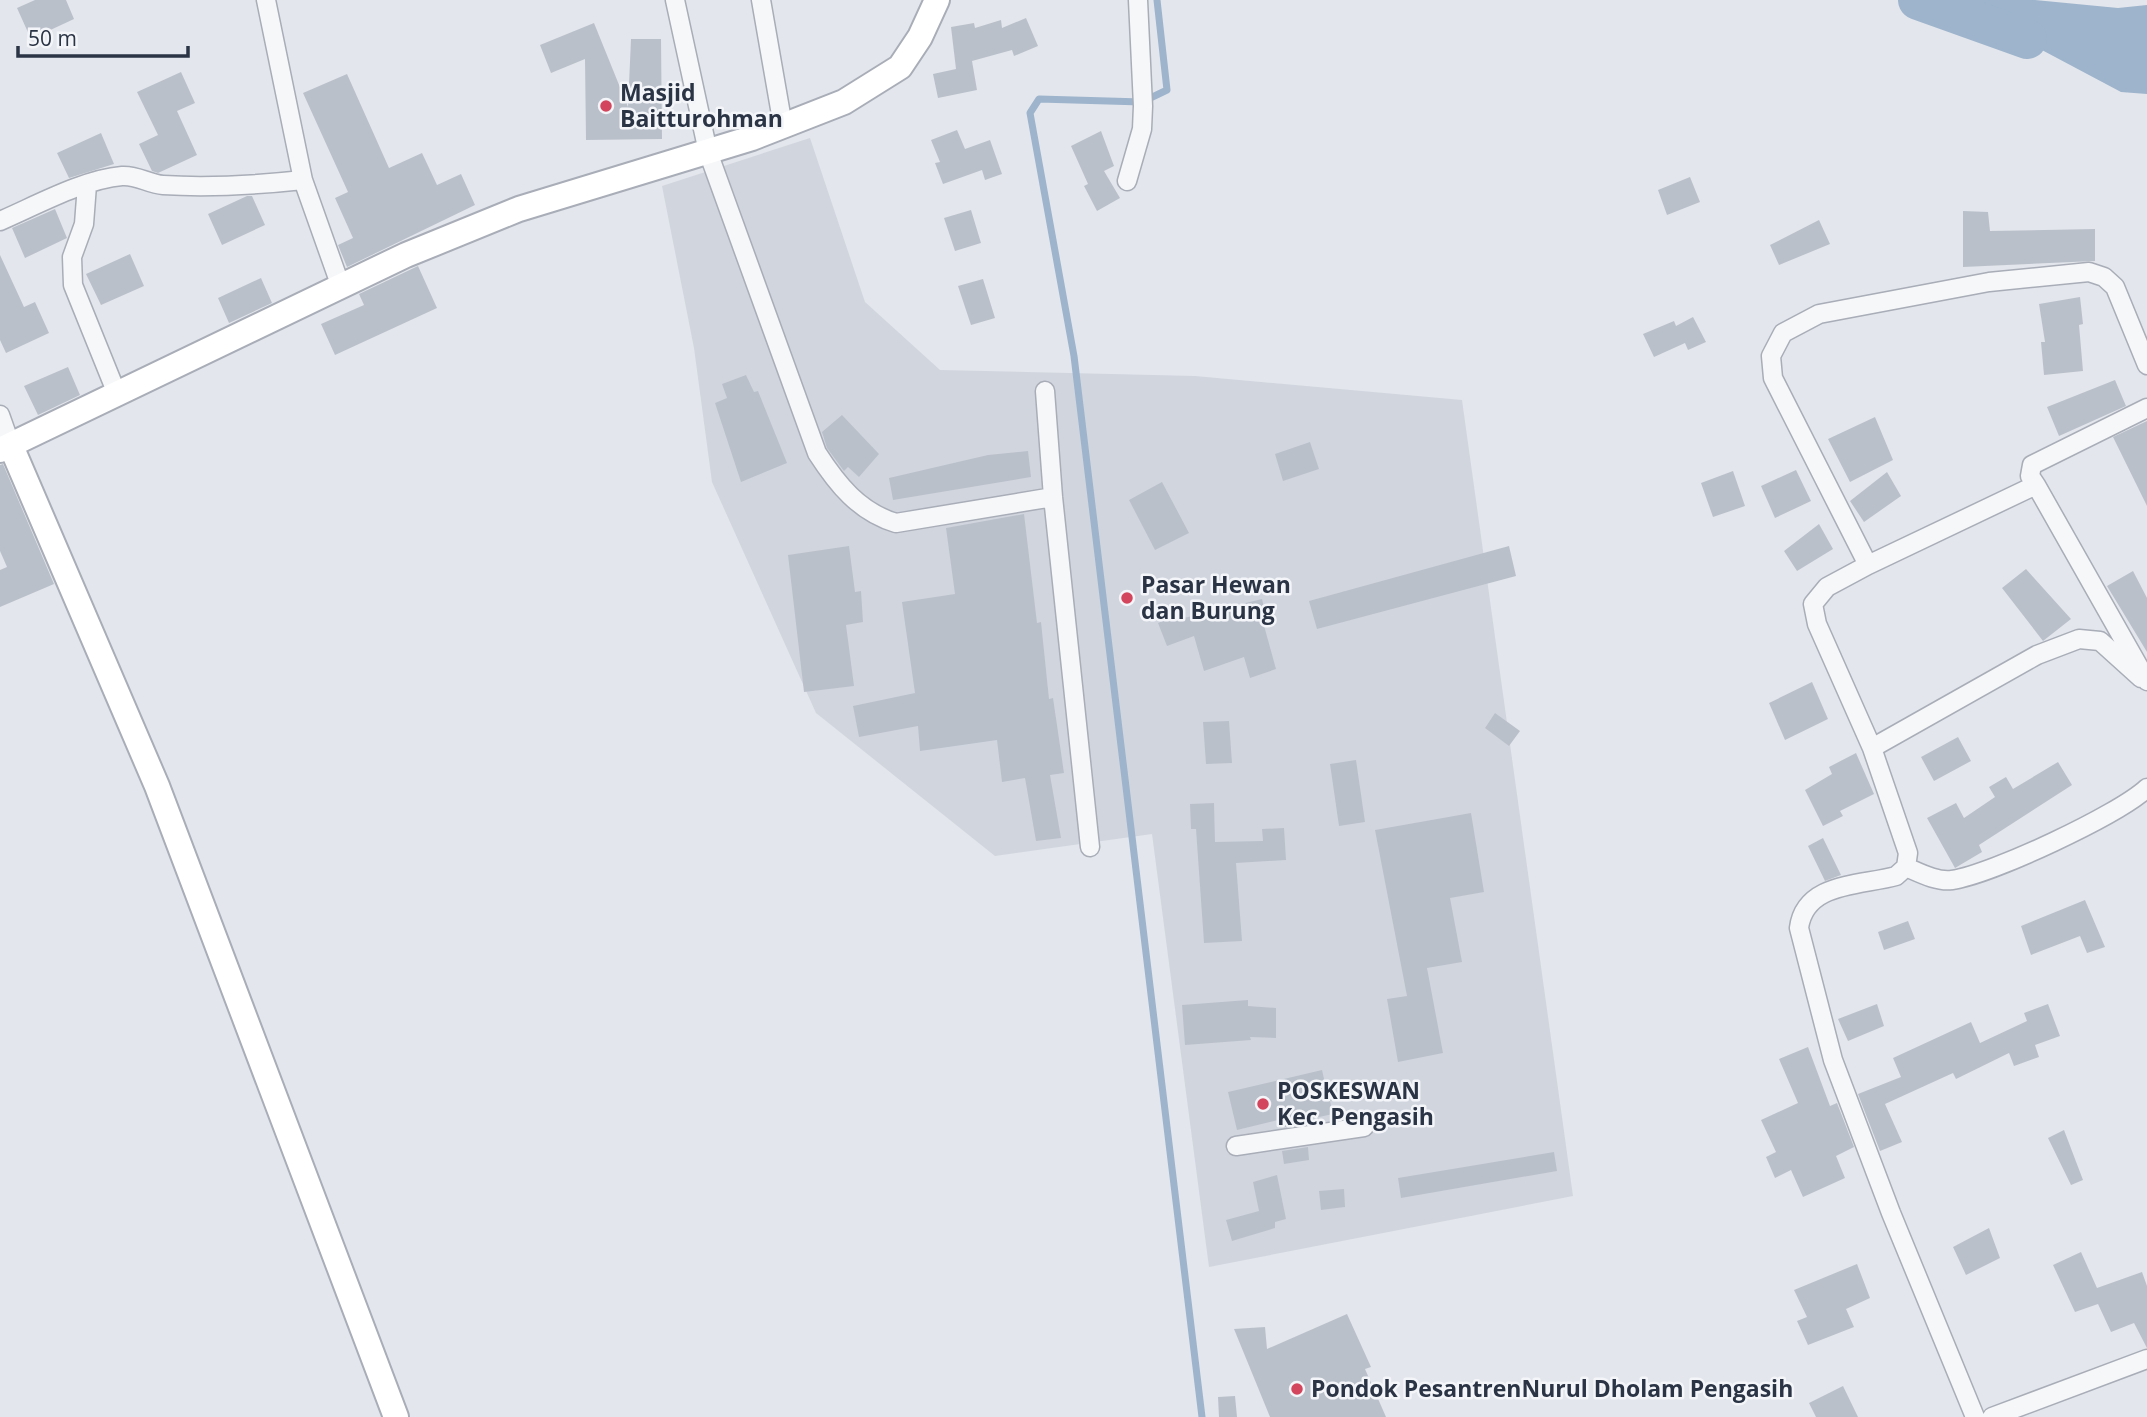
<svg xmlns="http://www.w3.org/2000/svg" width="2147" height="1417" font-family="'Open Sans',sans-serif">
<style>
.built{fill:#d1d5de}
.water{fill:#9db4cc}
.lines{fill:none;stroke-linecap:round;stroke-linejoin:round}
.stream{stroke:#9db4cc;stroke-width:7}
.river{stroke:#9db4cc;stroke-width:40}
.building{fill:#bac0ca}
.street-casing{stroke:#a8adb7;stroke-width:21}
.secondary-casing{stroke:#a8adb7;stroke-width:28}
.street{stroke:#f6f7f9;stroke-width:18}
.secondary{stroke:#fff;stroke-width:24}
.poi-dot{fill:#d3455c;stroke:#f3f5f9;stroke-width:2.5}
.labels{text-anchor:middle;stroke-width:5;stroke-linejoin:round;paint-order:stroke}
.poi-label{font-size:23px;font-weight:bold;fill:#2a3445;stroke:#f3f5f9;text-anchor:start}
</style>
<rect width="100%" height="100%" fill="#e3e6ec"/>
<!-- built -->
<path class="built" d="M 810,138 L 865,302 L 940,370 L 1195,376 L 1462,400 L 1573,1196 L 1209,1267 L 1152,834 L 995,856 L 816,713 L 712,482 L 694,348 L 662,186 Z"/>
<!-- water -->
<path class="water" d="M 1944,0 L 2035,0 L 2118,8 L 2147,5 L 2147,94 L 2121,92 L 2040,49 L 1974,35 L 1977,10 Z"/>
<g class="lines">
<!-- stream -->
<path class="stream" d="M 1157,0 L 1167,90 L 1142,102 L 1039,99 L 1030,113 L 1074,356 L 1202,1417"/>
<!-- river -->
<path class="river" d="M 1918,0 L 2027,39"/>
</g>
<!-- building -->
<path class="building" d="M 35,0 L 66,0 L 74,19 L 31,39 L 17,8 Z
M 1026,18 L 1038,46 L 1014,56 L 1012,50 L 972,61 L 977,90 L 938,98 L 933,74 L 956,69 L 951,27 L 974,23 L 975,28 L 1001,20 L 1002,28 Z
M 594,23 L 628,107 L 631,39 L 661,39 L 662,139 L 586,140 L 585,59 L 551,73 L 540,45 Z
M 181,72 L 195,103 L 177,111 L 197,155 L 158,173 L 152,171 L 139,144 L 158,135 L 137,92 Z
M 347,74 L 389,168 L 422,153 L 437,185 L 461,174 L 475,205 L 347,267 L 338,245 L 353,238 L 335,198 L 348,192 L 303,93 Z
M 957,130 L 965,149 L 990,140 L 1002,174 L 985,180 L 982,170 L 943,184 L 935,163 L 940,162 L 931,140 Z
M 1101,131 L 1114,166 L 1104,171 L 1120,198 L 1097,211 L 1084,186 L 1088,184 L 1071,146 Z
M 101,133 L 114,164 L 69,178 L 57,153 Z
M 1690,177 L 1700,202 L 1667,215 L 1658,190 Z
M 247,196 L 252,196 L 265,225 L 222,245 L 208,214 Z
M 55,209 L 67,238 L 25,258 L 12,228 Z
M 971,210 L 981,243 L 955,251 L 944,218 Z
M 1963,211 L 1988,212 L 1990,231 L 2095,229 L 2095,261 L 1963,267 Z
M 1819,220 L 1830,244 L 1779,265 L 1770,245 Z
M 130,254 L 144,286 L 101,305 L 86,274 Z
M 0,255 L 24,307 L 35,302 L 49,333 L 6,353 L 0,340 Z
M 418,266 L 437,308 L 335,355 L 321,324 L 364,305 L 359,294 Z
M 261,278 L 272,303 L 229,323 L 218,298 Z
M 983,279 L 995,318 L 971,325 L 958,286 Z
M 2080,297 L 2083,324 L 2079,325 L 2083,371 L 2044,375 L 2041,342 L 2045,342 L 2039,304 Z
M 1693,317 L 1706,342 L 1688,350 L 1685,343 L 1654,357 L 1643,334 L 1674,321 L 1676,326 Z
M 68,367 L 80,395 L 38,415 L 24,386 Z
M 746,375 L 754,392 L 758,391 L 787,463 L 741,482 L 715,403 L 727,398 L 722,384 Z
M 2115,380 L 2126,406 L 2059,436 L 2047,407 Z
M 842,415 L 879,454 L 859,477 L 848,467 L 844,471 L 827,448 L 822,432 Z
M 1875,417 L 1893,460 L 1850,482 L 1828,439 Z
M 2147,421 L 2147,506 L 2113,437 Z
M 1310,442 L 1319,469 L 1283,481 L 1275,454 Z
M 1028,451 L 1031,477 L 893,500 L 889,478 L 988,455 Z
M 3,464 L 54,584 L 0,607 L 0,570 L 7,567 L 0,551 L 0,465 Z
M 1796,470 L 1811,501 L 1775,518 L 1761,486 Z
M 1733,471 L 1745,506 L 1713,517 L 1701,483 Z
M 1887,472 L 1901,496 L 1864,522 L 1850,501 Z
M 1162,482 L 1189,533 L 1155,550 L 1129,500 Z
M 1024,514 L 1037,623 L 1041,622 L 1049,699 L 1053,698 L 1064,773 L 1050,775 L 1061,838 L 1036,841 L 1025,778 L 1002,782 L 997,740 L 920,751 L 918,726 L 859,737 L 853,706 L 915,693 L 902,602 L 955,594 L 946,528 Z
M 1819,524 L 1833,549 L 1797,571 L 1784,551 Z
M 849,546 L 855,592 L 861,591 L 863,622 L 846,625 L 854,686 L 804,692 L 788,555 Z
M 1509,546 L 1516,576 L 1317,629 L 1309,601 Z
M 2026,569 L 2071,619 L 2043,641 L 2002,588 Z
M 2133,571 L 2147,598 L 2147,652 L 2107,586 Z
M 1262,599 L 1267,621 L 1263,622 L 1276,669 L 1250,678 L 1244,657 L 1204,671 L 1194,636 L 1167,646 L 1158,623 L 1182,613 L 1184,618 Z
M 1812,682 L 1828,719 L 1785,740 L 1769,703 Z
M 1495,713 L 1520,731 L 1509,746 L 1485,728 Z
M 1229,721 L 1232,763 L 1206,764 L 1203,722 Z
M 1958,737 L 1971,761 L 1934,781 L 1921,757 Z
M 1856,753 L 1874,794 L 1840,811 L 1843,816 L 1823,826 L 1805,790 L 1832,774 L 1829,767 Z
M 1356,760 L 1365,822 L 1339,826 L 1330,764 Z
M 2058,762 L 2072,785 L 1979,845 L 1982,852 L 1955,868 L 1927,818 L 1956,803 L 1964,818 L 1995,797 L 1989,787 L 2006,777 L 2013,789 Z
M 1214,803 L 1215,842 L 1263,841 L 1262,829 L 1284,828 L 1286,860 L 1236,863 L 1242,941 L 1204,943 L 1196,829 L 1191,829 L 1190,804 Z
M 1471,813 L 1484,892 L 1450,898 L 1462,962 L 1427,968 L 1443,1053 L 1398,1062 L 1387,999 L 1407,996 L 1375,830 Z
M 1823,838 L 1841,875 L 1825,881 L 1808,846 Z
M 2085,900 L 2105,947 L 2087,953 L 2080,936 L 2031,955 L 2021,926 Z
M 1908,921 L 1915,939 L 1884,950 L 1878,932 Z
M 1248,1000 L 1248,1006 L 1276,1008 L 1276,1038 L 1250,1037 L 1251,1040 L 1185,1045 L 1182,1005 Z
M 1877,1004 L 1884,1026 L 1848,1041 L 1838,1019 Z
M 2048,1004 L 2060,1036 L 2035,1045 L 2039,1057 L 2014,1066 L 2009,1053 L 1956,1079 L 1953,1073 L 1885,1104 L 1902,1142 L 1880,1151 L 1858,1094 L 1901,1077 L 1893,1058 L 1971,1022 L 1980,1043 L 2027,1021 L 2024,1013 Z
M 1808,1047 L 1830,1106 L 1837,1103 L 1854,1147 L 1836,1156 L 1845,1178 L 1803,1197 L 1791,1170 L 1775,1178 L 1766,1157 L 1776,1152 L 1761,1120 L 1798,1103 L 1779,1059 Z
M 1322,1070 L 1325,1083 L 1331,1082 L 1335,1100 L 1330,1101 L 1333,1114 L 1305,1120 L 1305,1124 L 1279,1128 L 1278,1120 L 1237,1130 L 1228,1092 Z
M 2064,1130 L 2083,1180 L 2071,1185 L 2048,1138 Z
M 1308,1147 L 1309,1160 L 1284,1164 L 1282,1151 Z
M 1554,1152 L 1557,1171 L 1401,1198 L 1398,1178 Z
M 1277,1175 L 1286,1219 L 1275,1222 L 1275,1228 L 1232,1241 L 1226,1220 L 1259,1211 L 1253,1182 Z
M 1344,1189 L 1345,1207 L 1321,1210 L 1319,1191 Z
M 1989,1228 L 2000,1258 L 1966,1275 L 1953,1247 Z
M 2081,1252 L 2097,1288 L 2142,1272 L 2147,1286 L 2147,1348 L 2134,1323 L 2111,1332 L 2098,1304 L 2075,1312 L 2053,1265 Z
M 1857,1264 L 1870,1298 L 1846,1309 L 1854,1327 L 1808,1345 L 1797,1321 L 1807,1317 L 1794,1290 Z
M 1347,1314 L 1371,1367 L 1365,1369 L 1386,1417 L 1270,1417 L 1234,1329 L 1265,1327 L 1267,1349 Z
M 1843,1386 L 1858,1417 L 1816,1417 L 1809,1403 Z
M 1235,1396 L 1237,1417 L 1219,1417 L 1218,1397 Z"/>
<g class="lines">
<defs>
<path id="street" d="M 266,0 L 303,180 L 341,287
M 675,0 L 708,152 L 817,453 C 837,484 859,512 896,523 L 1053,497
M 761,0 L 783,126
M 1127,181 L 1142,129 L 1143,106 L 1138,0
M 87,185 L 84,224 L 72,257 L 73,285 L 117,394
M 0,221 C 35,206 84,179 122,176 C 138,175 148,184 163,185 C 210,188 257,185 303,180
M 1045,391 L 1053,497 L 1090,847
M 0,415 L 11,446
M 2036,485 L 2030,476 L 2032,465 L 2147,408
M 1868,565 L 2036,485 L 2147,681
M 1872,748 L 2037,655 L 2079,639 L 2100,641 L 2141,678
M 1906,867 C 1920,873 1937,882 1952,880 C 1992,874 2118,815 2147,788
M 1236,1146 L 1364,1127
M 1975,1417 L 1891,1213 L 1833,1060 L 1799,928 C 1805,882 1860,886 1896,876 L 1906,867 L 1908,853 L 1872,748 L 1817,624 L 1813,604 L 1827,587 L 1868,565 L 1773,378 L 1771,356 L 1783,333 L 1819,314 L 1989,282 L 2089,272 L 2104,277 L 2115,287 L 2147,365
M 1992,1417 L 2147,1359"/>
<path id="secondary" d="M 11,446 L 157,786 L 396,1417
M 0,450 L 406,255 L 519,209 L 752,138 L 844,102 L 900,67 L 920,37 L 937,0"/>
</defs>
<!-- street casing -->
<use href="#street" class="street-casing"/>
<!-- secondary casing -->
<use href="#secondary" class="secondary-casing"/>
<!-- street -->
<use href="#street" class="street"/>
<!-- secondary -->
<use href="#secondary" class="secondary"/>
</g>
<!-- markers -->
<g class="poi-dot">
<circle cx="606" cy="106" r="7"/>
<circle cx="1127" cy="598" r="7"/>
<circle cx="1263" cy="1104" r="7"/>
<circle cx="1297" cy="1389" r="7"/>
</g>
<g class="labels">
<!-- poi labels -->
<g class="poi-label">
<text x="620" y="101">Masjid<tspan x="620" dy="26">Baitturohman</tspan></text>
<text x="1141" y="593">Pasar Hewan<tspan x="1141" dy="26">dan Burung</tspan></text>
<text x="1277" y="1099">POSKESWAN<tspan x="1277" dy="26">Kec. Pengasih</tspan></text>
<text x="1311" y="1397">Pondok PesantrenNurul Dholam Pengasih</text>
</g>
</g>
<!-- scale -->
<path d="M18 46v10h170v-10" fill="none" stroke="#2a3445" stroke-width="3.5"/>
<text x="28" y="46" font-size="21" fill="#2a3445" stroke="#f3f5f9" stroke-width="5" paint-order="stroke">50 m</text>
</svg>
